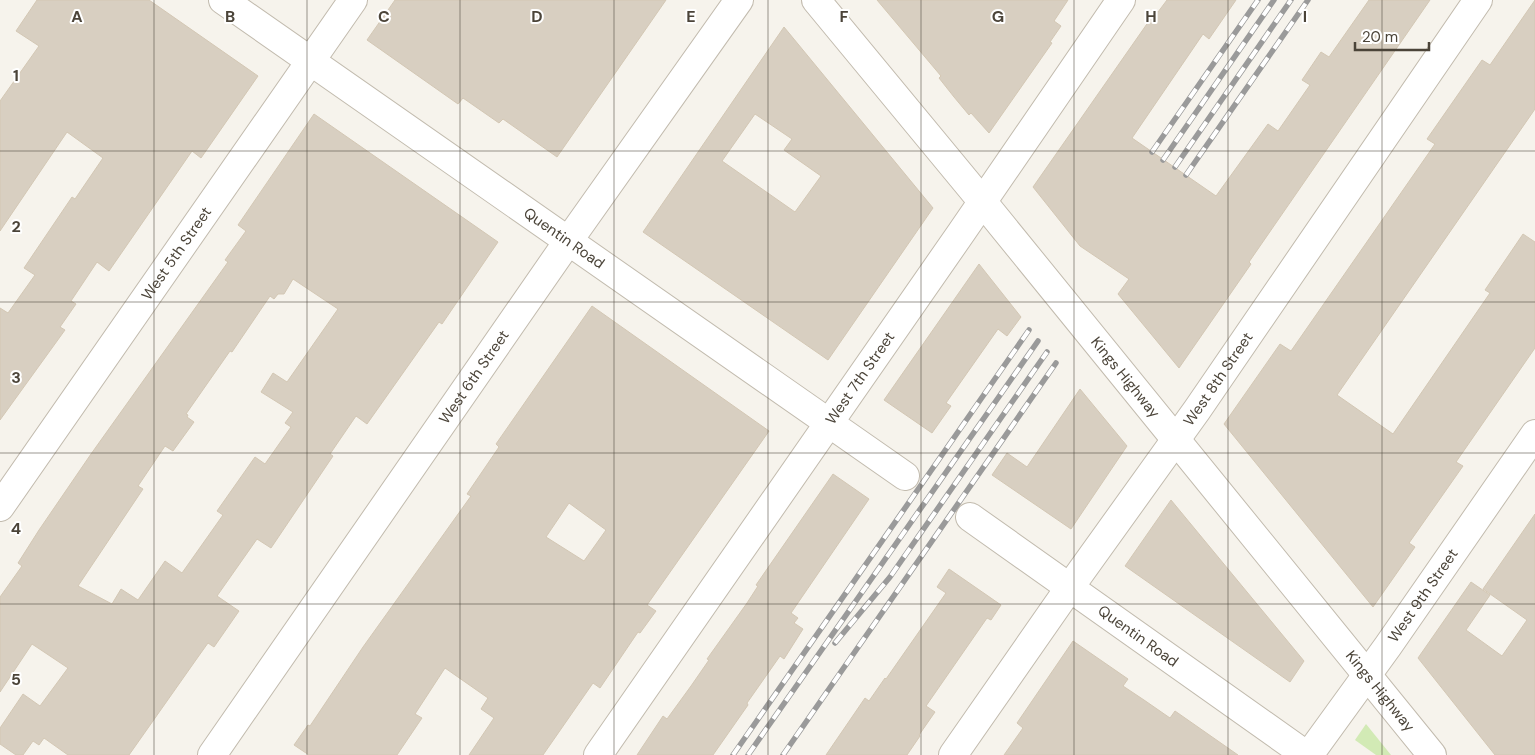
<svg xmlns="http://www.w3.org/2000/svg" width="1535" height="755" font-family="'DM Sans',sans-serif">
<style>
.green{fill:#d2eab5}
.building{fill:#d8cfc1;stroke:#d3c7b4;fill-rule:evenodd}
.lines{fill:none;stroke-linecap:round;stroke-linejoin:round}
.minor-casing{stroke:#c2bbae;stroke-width:30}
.minor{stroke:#fff;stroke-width:28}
.rail-casing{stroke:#9a9a9a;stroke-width:5.5}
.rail{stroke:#fff;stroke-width:4;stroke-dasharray:11;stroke-linecap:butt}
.grid{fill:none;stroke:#4b4439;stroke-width:1;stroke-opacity:0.55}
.labels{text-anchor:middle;stroke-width:4;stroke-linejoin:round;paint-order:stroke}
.street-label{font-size:15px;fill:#4b4439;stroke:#fff}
.grid-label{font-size:16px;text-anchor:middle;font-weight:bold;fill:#4b4439;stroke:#fff;stroke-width:4;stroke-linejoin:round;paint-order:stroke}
</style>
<rect width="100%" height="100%" fill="#f6f3ec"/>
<!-- green -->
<path class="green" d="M 1366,724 L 1391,755 L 1376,755 L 1355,740 Z"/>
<!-- building -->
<path class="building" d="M 37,0 L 149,0 L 258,76 L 201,158 L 192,151 L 109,271 L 97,262 L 71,301 L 76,304 L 60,327 L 65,330 L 0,420 L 0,308 L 8,313 L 35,275 L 24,268 L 72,197 L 75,199 L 103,158 L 67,132 L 0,231 L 0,101 L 39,46 L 16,31 Z
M 395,0 L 666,0 L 557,157 L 503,119 L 499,123 L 463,98 L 458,104 L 367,40 Z
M 877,0 L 1068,0 L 1054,21 L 1061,26 L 1050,42 L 1052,43 L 989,133 L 971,113 L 969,115 L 954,97 L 939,78 L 941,76 Z
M 1167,0 L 1236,0 L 1209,39 L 1203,34 L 1132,138 L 1216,196 L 1268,124 L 1278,131 L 1310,85 L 1302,80 L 1321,52 L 1329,57 L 1369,0 L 1430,0 L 1249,262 L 1251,264 L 1179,368 L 1118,294 L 1129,279 L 1080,246 L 1033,187 L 1156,11 L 1158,12 Z
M 1535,0 L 1535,109 L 1337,395 L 1393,434 L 1490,293 L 1485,290 L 1523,234 L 1535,242 L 1535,348 L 1456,462 L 1463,466 L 1409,543 L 1415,547 L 1373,607 L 1224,424 L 1280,344 L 1291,351 L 1435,144 L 1427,139 L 1482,60 L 1490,65 Z
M 784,27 L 933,208 L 828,360 L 643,232 ZM 755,114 L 792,139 L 784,150 L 821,176 L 795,212 L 722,161 Z
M 314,114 L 498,242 L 442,324 L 439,322 L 367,424 L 356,416 L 330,454 L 333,456 L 271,548 L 257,539 L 217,596 L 239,611 L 214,647 L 208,643 L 198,657 L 129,755 L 68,755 L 44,738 L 39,745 L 33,741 L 23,755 L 16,755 L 0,744 L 0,728 L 23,694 L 40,706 L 68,668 L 32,644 L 0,692 L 0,597 L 22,566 L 18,563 L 39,530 L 91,454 L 228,262 L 225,260 L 246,231 L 238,225 ZM 293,279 L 338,309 L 287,382 L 273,373 L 261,392 L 293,412 L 285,423 L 291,427 L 265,464 L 255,457 L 217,511 L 223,515 L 182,573 L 165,561 L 138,600 L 121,589 L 112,604 L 78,586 L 143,489 L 138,486 L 165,446 L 173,451 L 194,422 L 187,417 L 188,415 L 186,414 L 230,351 L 232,352 L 270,296 L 274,299 L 278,294 L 284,294 Z
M 979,264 L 1021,317 L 1007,336 L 998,329 L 946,403 L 951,406 L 932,433 L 884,400 Z
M 592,306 L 769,431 L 647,605 L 656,611 L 640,633 L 638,632 L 600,688 L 593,683 L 543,755 L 469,755 L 494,718 L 481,709 L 488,698 L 445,668 L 415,714 L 422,718 L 397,755 L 309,755 L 294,745 L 308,725 L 310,726 L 363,647 L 471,496 L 467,494 L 499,447 L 496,444 ZM 569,503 L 606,530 L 584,561 L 546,537 Z
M 1080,389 L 1127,446 L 1071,529 L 992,475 L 1007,453 L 1027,467 Z
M 833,474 L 869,499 L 791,613 L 798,618 L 794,623 L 803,629 L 784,659 L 780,656 L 747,703 L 748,705 L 713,755 L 637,755 L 663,716 L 667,719 L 691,686 L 709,660 L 707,659 L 747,603 L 758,586 L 756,585 Z
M 1171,500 L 1304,661 L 1290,682 L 1125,566 Z
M 1535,514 L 1535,755 L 1495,755 L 1418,658 L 1471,582 L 1490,595 L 1466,630 L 1502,656 L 1527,620 L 1483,589 Z
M 949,569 L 1001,605 L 991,620 L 987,618 L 926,706 L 935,712 L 919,735 L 920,736 L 907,755 L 826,755 L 865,698 L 869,701 L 885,678 L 886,679 L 946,593 L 937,587 Z
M 1073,641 L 1128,679 L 1123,686 L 1144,700 L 1170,718 L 1175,711 L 1238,755 L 1004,755 L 1023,728 L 1017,723 Z"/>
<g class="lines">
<defs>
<g id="minor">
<path id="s1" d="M 223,0 L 905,476"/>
<path id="s2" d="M 816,0 L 982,201 L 1432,755"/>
<path id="s3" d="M 0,507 L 353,0"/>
<path id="s4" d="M 970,517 L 1306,755"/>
<path id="s5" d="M 212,755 L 569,240 L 739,0"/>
<path id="s6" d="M 598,755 L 961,233 L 1121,0"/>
<path id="s7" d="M 953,755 L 1070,587 L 1197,410 L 1478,0"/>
<path id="s8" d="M 1309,755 L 1388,646 L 1535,434"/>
</g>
</defs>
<!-- minor casing -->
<use href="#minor" class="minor-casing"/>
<!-- minor -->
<use href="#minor" class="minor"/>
<defs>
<path id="rail" d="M 1152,152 L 1258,0
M 1163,160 L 1274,0
M 1175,167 L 1291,0
M 1186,175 L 1308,0
M 835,643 L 890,577 L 1047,352
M 733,755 L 1029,330
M 748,755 L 1038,341
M 783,755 L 1056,363"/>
</defs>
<!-- rail casing -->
<use href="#rail" class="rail-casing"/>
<!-- rail -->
<use href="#rail" class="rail"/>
</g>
<!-- grid -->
<path class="grid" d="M 154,0 L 154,755M 307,0 L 307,755M 460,0 L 460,755M 614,0 L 614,755M 768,0 L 768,755M 921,0 L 921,755M 1074,0 L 1074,755M 1228,0 L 1228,755M 1382,0 L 1382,755M 0,151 L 1535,151M 0,302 L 1535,302M 0,453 L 1535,453M 0,604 L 1535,604"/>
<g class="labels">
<!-- street labels -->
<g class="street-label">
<text dy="5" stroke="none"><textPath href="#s1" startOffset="416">Quentin Road</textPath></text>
<text dy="5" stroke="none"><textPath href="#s3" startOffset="309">West 5th Street</textPath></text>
<text dy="5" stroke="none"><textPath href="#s5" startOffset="460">West 6th Street</textPath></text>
<text dy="5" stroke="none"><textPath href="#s2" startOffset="488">Kings Highway</textPath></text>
<text dy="5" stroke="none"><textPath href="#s6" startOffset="459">West 7th Street</textPath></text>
<text dy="5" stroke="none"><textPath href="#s7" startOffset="460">West 8th Street</textPath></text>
<text dy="5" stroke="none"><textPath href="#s8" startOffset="196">West 9th Street</textPath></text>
<text dy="5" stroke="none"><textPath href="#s4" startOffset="206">Quentin Road</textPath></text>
<text dy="5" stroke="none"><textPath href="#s2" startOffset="892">Kings Highway</textPath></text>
</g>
</g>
<g class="grid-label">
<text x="77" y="22">A</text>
<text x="230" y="22">B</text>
<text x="384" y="22">C</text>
<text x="537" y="22">D</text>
<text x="691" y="22">E</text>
<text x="844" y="22">F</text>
<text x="998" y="22">G</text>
<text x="1151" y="22">H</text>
<text x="1305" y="22">I</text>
<text x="16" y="81">1</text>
<text x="16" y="232">2</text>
<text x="16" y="383">3</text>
<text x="16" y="534">4</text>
<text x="16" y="685">5</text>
</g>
<!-- scale -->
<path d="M1355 42v8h74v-8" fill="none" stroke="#4b4439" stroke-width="2.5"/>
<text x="1362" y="42" font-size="15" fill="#4b4439" stroke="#ffffff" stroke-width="4" paint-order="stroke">20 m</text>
</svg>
